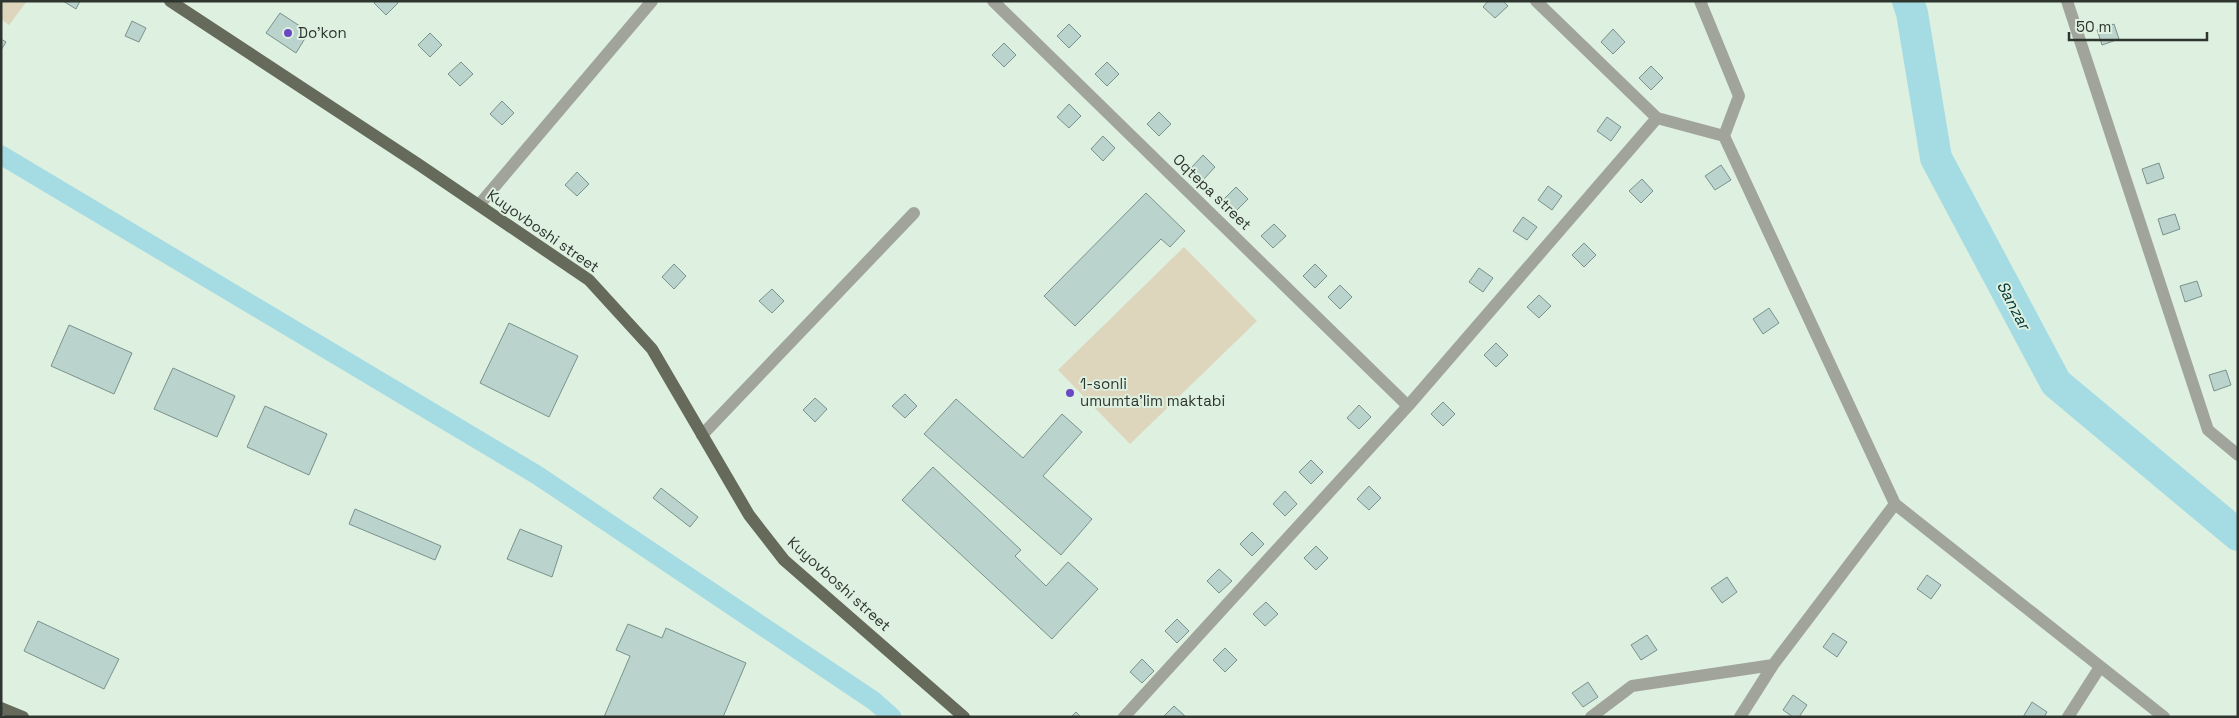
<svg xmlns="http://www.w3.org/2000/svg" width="2239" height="718" font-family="'Space Grotesk',sans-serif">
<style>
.green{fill:#ddd5bc}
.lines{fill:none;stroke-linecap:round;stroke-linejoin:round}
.canal{stroke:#a5dce3;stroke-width:19}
.river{stroke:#a5dce3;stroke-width:32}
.building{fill:#bad3cc;stroke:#7a928c}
.minor{stroke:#a1a49b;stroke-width:12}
.major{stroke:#656a5b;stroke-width:12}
.poi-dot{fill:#6948c1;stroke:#def0e0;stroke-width:2}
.labels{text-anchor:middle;stroke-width:4;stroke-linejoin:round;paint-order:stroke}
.poi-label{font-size:15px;fill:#2e352f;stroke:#def0e0;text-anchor:start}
.street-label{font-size:15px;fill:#2e352f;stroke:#def0e0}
.water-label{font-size:16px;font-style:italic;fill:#00363b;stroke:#def0e0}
</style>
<rect width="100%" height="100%" fill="#def0e0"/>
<!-- green -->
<path class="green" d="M 1,1 L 27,1 L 9,25 L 1,19 Z
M 1184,247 L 1257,321 L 1130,444 L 1058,370 Z"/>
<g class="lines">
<!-- canal -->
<path class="canal" d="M 1,155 L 537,475 L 874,701 L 892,717"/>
<!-- river -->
<path class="river" d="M 1908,1 L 1912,13 L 1936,158 L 2056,383 L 2238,535"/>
</g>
<!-- building -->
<path class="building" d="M 63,1 L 80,1 L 76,9 Z
M 376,1 L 397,1 L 398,3 L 386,15 L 374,3 Z
M 1488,1 L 1503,1 L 1508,6 L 1495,18 L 1483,7 Z
M 280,13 L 309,32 L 296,53 L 266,33 Z
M 132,21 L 146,28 L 139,42 L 125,36 Z
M 1069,24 L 1081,36 L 1069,48 L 1057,36 Z
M 2114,24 L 2119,39 L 2102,45 L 2097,30 Z
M 1613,29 L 1625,42 L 1613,54 L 1601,42 Z
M 430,33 L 442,45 L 430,57 L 418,45 Z
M 1,39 L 6,42 L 1,50 Z
M 1004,43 L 1016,55 L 1004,67 L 992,55 Z
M 461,62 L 473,74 L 460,86 L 448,74 Z
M 1107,62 L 1119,74 L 1107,86 L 1095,74 Z
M 1651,66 L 1663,78 L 1651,90 L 1639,78 Z
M 502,101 L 514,113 L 502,125 L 490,114 Z
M 1069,104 L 1081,116 L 1069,128 L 1057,117 Z
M 1159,112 L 1171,124 L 1159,136 L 1147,124 Z
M 1607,117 L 1621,127 L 1611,141 L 1597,131 Z
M 1103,136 L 1115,148 L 1103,161 L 1091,149 Z
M 1203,155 L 1215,167 L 1203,180 L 1191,168 Z
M 2159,163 L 2164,178 L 2147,184 L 2142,169 Z
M 1721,165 L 1731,180 L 1715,190 L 1705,176 Z
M 577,172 L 589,184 L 577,196 L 565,185 Z
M 1642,179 L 1653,191 L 1641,203 L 1629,191 Z
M 1548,186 L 1562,196 L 1552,210 L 1538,200 Z
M 1236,187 L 1248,199 L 1236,211 L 1224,199 Z
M 1146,193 L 1185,231 L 1170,247 L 1161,239 L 1075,326 L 1044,296 Z
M 2175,214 L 2180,229 L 2163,235 L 2158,219 Z
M 1523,217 L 1537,227 L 1527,240 L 1513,231 Z
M 1274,224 L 1286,236 L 1273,248 L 1261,236 Z
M 1584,243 L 1596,255 L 1584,267 L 1572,255 Z
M 674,264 L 686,276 L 674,289 L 662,277 Z
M 1315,264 L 1327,276 L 1315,288 L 1303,276 Z
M 1479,268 L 1493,278 L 1483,292 L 1469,282 Z
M 2197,281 L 2202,296 L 2185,302 L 2180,286 Z
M 1340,285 L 1352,297 L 1340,309 L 1328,297 Z
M 772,289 L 784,301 L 772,313 L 759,301 Z
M 1539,295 L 1551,306 L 1539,318 L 1527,307 Z
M 1769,308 L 1779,323 L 1763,334 L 1753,319 Z
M 509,323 L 578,356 L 549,417 L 480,383 Z
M 69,325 L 132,353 L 114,394 L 51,366 Z
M 1496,343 L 1508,355 L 1496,367 L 1484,355 Z
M 173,368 L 235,396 L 217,437 L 154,409 Z
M 2226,370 L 2231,385 L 2214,391 L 2209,375 Z
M 905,394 L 917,406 L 905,418 L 892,406 Z
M 815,398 L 827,409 L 815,422 L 803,410 Z
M 956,399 L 1023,458 L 1062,414 L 1082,432 L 1043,476 L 1092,519 L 1061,555 L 924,434 Z
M 1443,402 L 1455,414 L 1443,426 L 1431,414 Z
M 1359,405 L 1371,417 L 1359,429 L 1347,418 Z
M 265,406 L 327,434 L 309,475 L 247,447 Z
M 1311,460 L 1323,472 L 1311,484 L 1299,472 Z
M 933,467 L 1021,550 L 1015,556 L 1046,586 L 1068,562 L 1098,589 L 1052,639 L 902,500 Z
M 1369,486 L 1381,498 L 1369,510 L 1357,499 Z
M 661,488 L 698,517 L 690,527 L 653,498 Z
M 1285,491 L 1297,504 L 1285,516 L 1273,504 Z
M 355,509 L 441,546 L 435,560 L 349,524 Z
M 520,529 L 562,546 L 552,577 L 507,559 Z
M 1252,532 L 1264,544 L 1252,556 L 1240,544 Z
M 1316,546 L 1328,558 L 1316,570 L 1304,558 Z
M 1219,569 L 1232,581 L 1219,593 L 1207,581 Z
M 1927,575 L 1941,585 L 1931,599 L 1917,589 Z
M 1727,577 L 1737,592 L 1722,603 L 1711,588 Z
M 1266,602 L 1278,614 L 1265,626 L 1253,614 Z
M 1177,619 L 1189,631 L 1177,643 L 1165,631 Z
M 38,621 L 119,659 L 104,689 L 24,651 Z
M 628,624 L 662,638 L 666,628 L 746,663 L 723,717 L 604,717 L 630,656 L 616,650 Z
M 1833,633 L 1847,642 L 1837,657 L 1823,647 Z
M 1647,635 L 1657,650 L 1641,660 L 1631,645 Z
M 1225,648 L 1237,660 L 1225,672 L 1213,660 Z
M 1142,659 L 1154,671 L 1142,683 L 1130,672 Z
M 1588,682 L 1598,697 L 1583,707 L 1572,693 Z
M 1793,695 L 1807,705 L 1799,717 L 1793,717 L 1783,710 Z
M 2032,702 L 2047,712 L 2044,717 L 2023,717 Z
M 1174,706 L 1186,717 L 1163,717 Z
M 1076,712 L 1081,717 L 1071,717 Z"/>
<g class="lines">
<!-- minor -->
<path class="minor" d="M 993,1 L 1408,406
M 1536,1 L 1657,118 L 1724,136 L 1895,504 L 2164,717
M 1700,1 L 1739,96 L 1724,136
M 2067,1 L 2208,430 L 2238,455
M 479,205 L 652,1
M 702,435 L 914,213
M 1124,717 L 1408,406 L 1657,118
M 1591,717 L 1632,686 L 1773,665
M 1740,717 L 1773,665 L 1895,504
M 2068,717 L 2100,667"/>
<!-- major -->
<path class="major" d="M 170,1 L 418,164 L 589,280 L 652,349 L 749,515 L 784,560 L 964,717
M 1,708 L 23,717"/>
</g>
<!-- markers -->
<g class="poi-dot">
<circle cx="288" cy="33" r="5"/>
<circle cx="1070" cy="393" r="5"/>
</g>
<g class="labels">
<!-- poi labels -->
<g class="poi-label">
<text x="298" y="38">Do'kon</text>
<text x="1080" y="389">1-sonli<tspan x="1080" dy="17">umumta'lim maktabi</tspan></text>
</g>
<!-- street labels -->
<g class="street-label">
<text transform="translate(1212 192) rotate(44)" y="5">Oqtepa street</text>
<text transform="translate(543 231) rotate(35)" y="5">Kuyovboshi street</text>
<text transform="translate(839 584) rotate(42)" y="5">Kuyovboshi street</text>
</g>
<!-- water labels -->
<g class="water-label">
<text transform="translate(2014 305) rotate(62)" y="6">Sanzar</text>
</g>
</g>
<!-- border -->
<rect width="2239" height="718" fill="none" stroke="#2e352f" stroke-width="5"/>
<!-- scale -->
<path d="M2069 32v8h138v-8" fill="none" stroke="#2e352f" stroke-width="2.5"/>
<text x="2076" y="32" font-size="15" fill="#2e352f" stroke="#def0e0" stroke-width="4" paint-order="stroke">50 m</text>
</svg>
